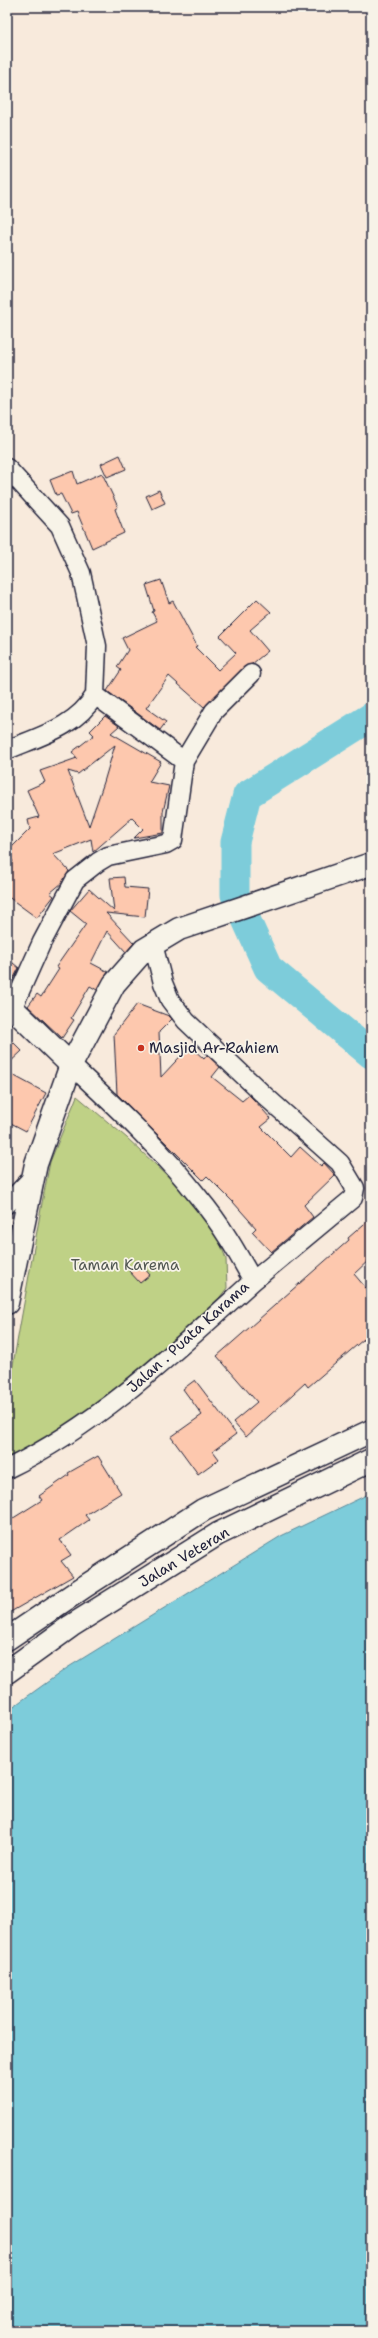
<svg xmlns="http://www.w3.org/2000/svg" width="378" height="2338" font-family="'Shantell Sans',sans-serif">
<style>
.green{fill:#bfd186;stroke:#707a60}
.water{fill:#7dccda;stroke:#59889a}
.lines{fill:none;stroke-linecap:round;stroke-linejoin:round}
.river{stroke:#7dccda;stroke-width:29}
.building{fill:#fdc8ae;stroke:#22223b;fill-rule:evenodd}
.minor-casing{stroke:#22223b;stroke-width:21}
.tertiary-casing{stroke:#22223b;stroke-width:25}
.secondary-casing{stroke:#22223b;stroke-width:25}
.trunk-casing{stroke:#22223b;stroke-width:25}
.minor{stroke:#f7f3e8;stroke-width:18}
.tertiary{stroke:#f7f3e8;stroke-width:22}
.secondary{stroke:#f7f3e8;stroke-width:22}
.trunk{stroke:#f7f3e8;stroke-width:22}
.poi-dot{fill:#c8321e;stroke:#f7f3e8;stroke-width:1.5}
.labels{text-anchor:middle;stroke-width:3.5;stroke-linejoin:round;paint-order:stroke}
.poi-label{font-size:15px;fill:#22223b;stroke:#f7f3e8;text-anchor:start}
.park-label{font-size:15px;fill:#515752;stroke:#f7f3e8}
.street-label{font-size:15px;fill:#22223b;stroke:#f7f3e8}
</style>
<rect width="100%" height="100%" fill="#f8eadc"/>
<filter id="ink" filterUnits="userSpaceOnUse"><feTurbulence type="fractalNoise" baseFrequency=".025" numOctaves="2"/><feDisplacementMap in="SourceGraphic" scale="8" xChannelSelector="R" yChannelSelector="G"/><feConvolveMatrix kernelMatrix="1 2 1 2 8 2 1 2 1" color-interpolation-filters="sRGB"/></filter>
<g filter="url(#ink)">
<!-- green -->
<path class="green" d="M 77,1096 L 127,1138 L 185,1192 L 214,1226 L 226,1259 L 227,1288 L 199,1324 L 121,1390 L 7,1463 L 7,1398 L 42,1203 L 50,1162 Z"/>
<!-- water -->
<path class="water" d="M 371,1493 L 371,2331 L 7,2331 L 7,1711 L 67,1668 L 281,1536 Z"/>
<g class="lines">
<!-- river -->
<path class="river" d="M 371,717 L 247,795 L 235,842 L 235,895 L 268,968 L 371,1054"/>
</g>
<!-- building -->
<path class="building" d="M 120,455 L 126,469 L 107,477 L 101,464 Z
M 73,471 L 77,484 L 102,473 L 118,507 L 115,509 L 124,533 L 92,548 L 77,512 L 71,514 L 61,494 L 56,495 L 50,480 Z
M 159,490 L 165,503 L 152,509 L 146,496 Z
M 161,580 L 169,603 L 173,601 L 197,646 L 195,647 L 218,670 L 236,653 L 220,636 L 257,599 L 271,612 L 250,630 L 268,651 L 252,664 L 244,667 L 204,707 L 169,676 L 146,708 L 166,722 L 160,730 L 107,691 L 121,670 L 117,667 L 128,650 L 122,638 L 157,621 L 152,612 L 154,611 L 146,585 Z
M 105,716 L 119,726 L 111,733 L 161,762 L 149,782 L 169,786 L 163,812 L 163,833 L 134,838 L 143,829 L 132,818 L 93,852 L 91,839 L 53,854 L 69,871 L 62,883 L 50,893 L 54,896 L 37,918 L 7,896 L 7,869 L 13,861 L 7,856 L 7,852 L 30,829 L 28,820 L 39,817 L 27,790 L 45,782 L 40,771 L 77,758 L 72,752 L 94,735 L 90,731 ZM 115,745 L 104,782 L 89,826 L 68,771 L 78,774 Z
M 124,877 L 125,887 L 148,889 L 145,917 L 106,913 L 134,943 L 126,952 L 107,931 L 91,963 L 108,972 L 97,990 L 90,986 L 71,1018 L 74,1020 L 62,1038 L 28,1006 L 37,994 L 41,997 L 59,969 L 56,967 L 86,924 L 70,911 L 89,889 L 114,911 L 110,878 Z
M 7,958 L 19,968 L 7,991 Z
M 137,1004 L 169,1016 L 172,1019 L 159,1032 L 161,1077 L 190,1046 L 204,1059 L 207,1055 L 220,1067 L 212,1077 L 242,1101 L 249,1095 L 255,1101 L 271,1119 L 261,1127 L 291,1157 L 300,1147 L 321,1166 L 324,1163 L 335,1175 L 304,1205 L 313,1217 L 271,1252 L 252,1232 L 256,1228 L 233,1202 L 207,1176 L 203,1180 L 117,1094 L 114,1034 Z
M 7,1036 L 22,1051 L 7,1065 Z
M 7,1072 L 46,1093 L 26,1131 L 7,1121 Z
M 371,1218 L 371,1258 L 354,1274 L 371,1294 L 371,1333 L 308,1387 L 305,1383 L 246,1437 L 233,1422 L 257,1402 L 217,1356 L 349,1240 L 348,1238 Z
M 139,1262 L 150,1275 L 140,1283 L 129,1271 Z
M 195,1380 L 236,1434 L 213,1451 L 219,1459 L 198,1474 L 171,1437 L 202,1415 L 183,1389 Z
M 98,1456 L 121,1493 L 85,1515 L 89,1520 L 60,1540 L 71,1555 L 61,1561 L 73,1576 L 7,1614 L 7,1522 L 42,1500 L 39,1496 L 69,1475 L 68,1473 Z"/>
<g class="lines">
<defs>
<path id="minor" d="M 7,468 L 60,526 L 81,573 L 97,646 L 95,695
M 7,750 C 40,736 76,727 95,695 L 184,761
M 153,944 L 163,983 L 170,1000 L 186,1021 L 264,1095 L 340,1163 L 355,1188 L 353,1198 L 253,1281
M 12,1009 L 42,942 L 75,880 L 98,862 L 108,856 L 166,844 L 173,840 L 184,761 L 214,711 L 251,674
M 7,1204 L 33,1177
M 7,1469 C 100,1424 177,1350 253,1281 C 237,1252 221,1224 200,1199 C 162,1150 116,1107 71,1065"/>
<path id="tertiary" d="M 7,1003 L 71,1065"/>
<path id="secondary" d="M 7,1303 L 36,1164 L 71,1065 L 114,984 L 144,950 L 179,929 L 371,864"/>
<path id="trunk" d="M 7,1639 L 84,1587 L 203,1510 L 371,1431
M 7,1672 L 71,1626 L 218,1534 L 371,1460"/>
</defs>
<!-- minor casing -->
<use href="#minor" class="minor-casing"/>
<!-- tertiary casing -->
<use href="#tertiary" class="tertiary-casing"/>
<!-- secondary casing -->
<use href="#secondary" class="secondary-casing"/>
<!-- trunk casing -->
<use href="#trunk" class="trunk-casing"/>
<!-- minor -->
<use href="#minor" class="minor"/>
<!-- tertiary -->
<use href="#tertiary" class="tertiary"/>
<!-- secondary -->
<use href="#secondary" class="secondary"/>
<!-- trunk -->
<use href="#trunk" class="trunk"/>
</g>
</g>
<!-- markers -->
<circle class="poi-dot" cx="141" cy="1048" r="4"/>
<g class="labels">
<!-- poi labels -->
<g class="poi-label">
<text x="149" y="1053">Masjid Ar-Rahiem</text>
</g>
<!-- park labels -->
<g class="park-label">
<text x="125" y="1270">Taman Karema</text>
</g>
<!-- street labels -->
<g class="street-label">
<text transform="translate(188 1337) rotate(-42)" y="5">Jalan . Puata Karama</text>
<text transform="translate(184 1557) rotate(-31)" y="5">Jalan Veteran</text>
</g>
</g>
<!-- margin -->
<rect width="378" height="2338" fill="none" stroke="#f7f3e8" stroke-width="24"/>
<rect x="12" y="12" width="354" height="2314" fill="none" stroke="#22223b" stroke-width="1.5" filter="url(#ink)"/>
</svg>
